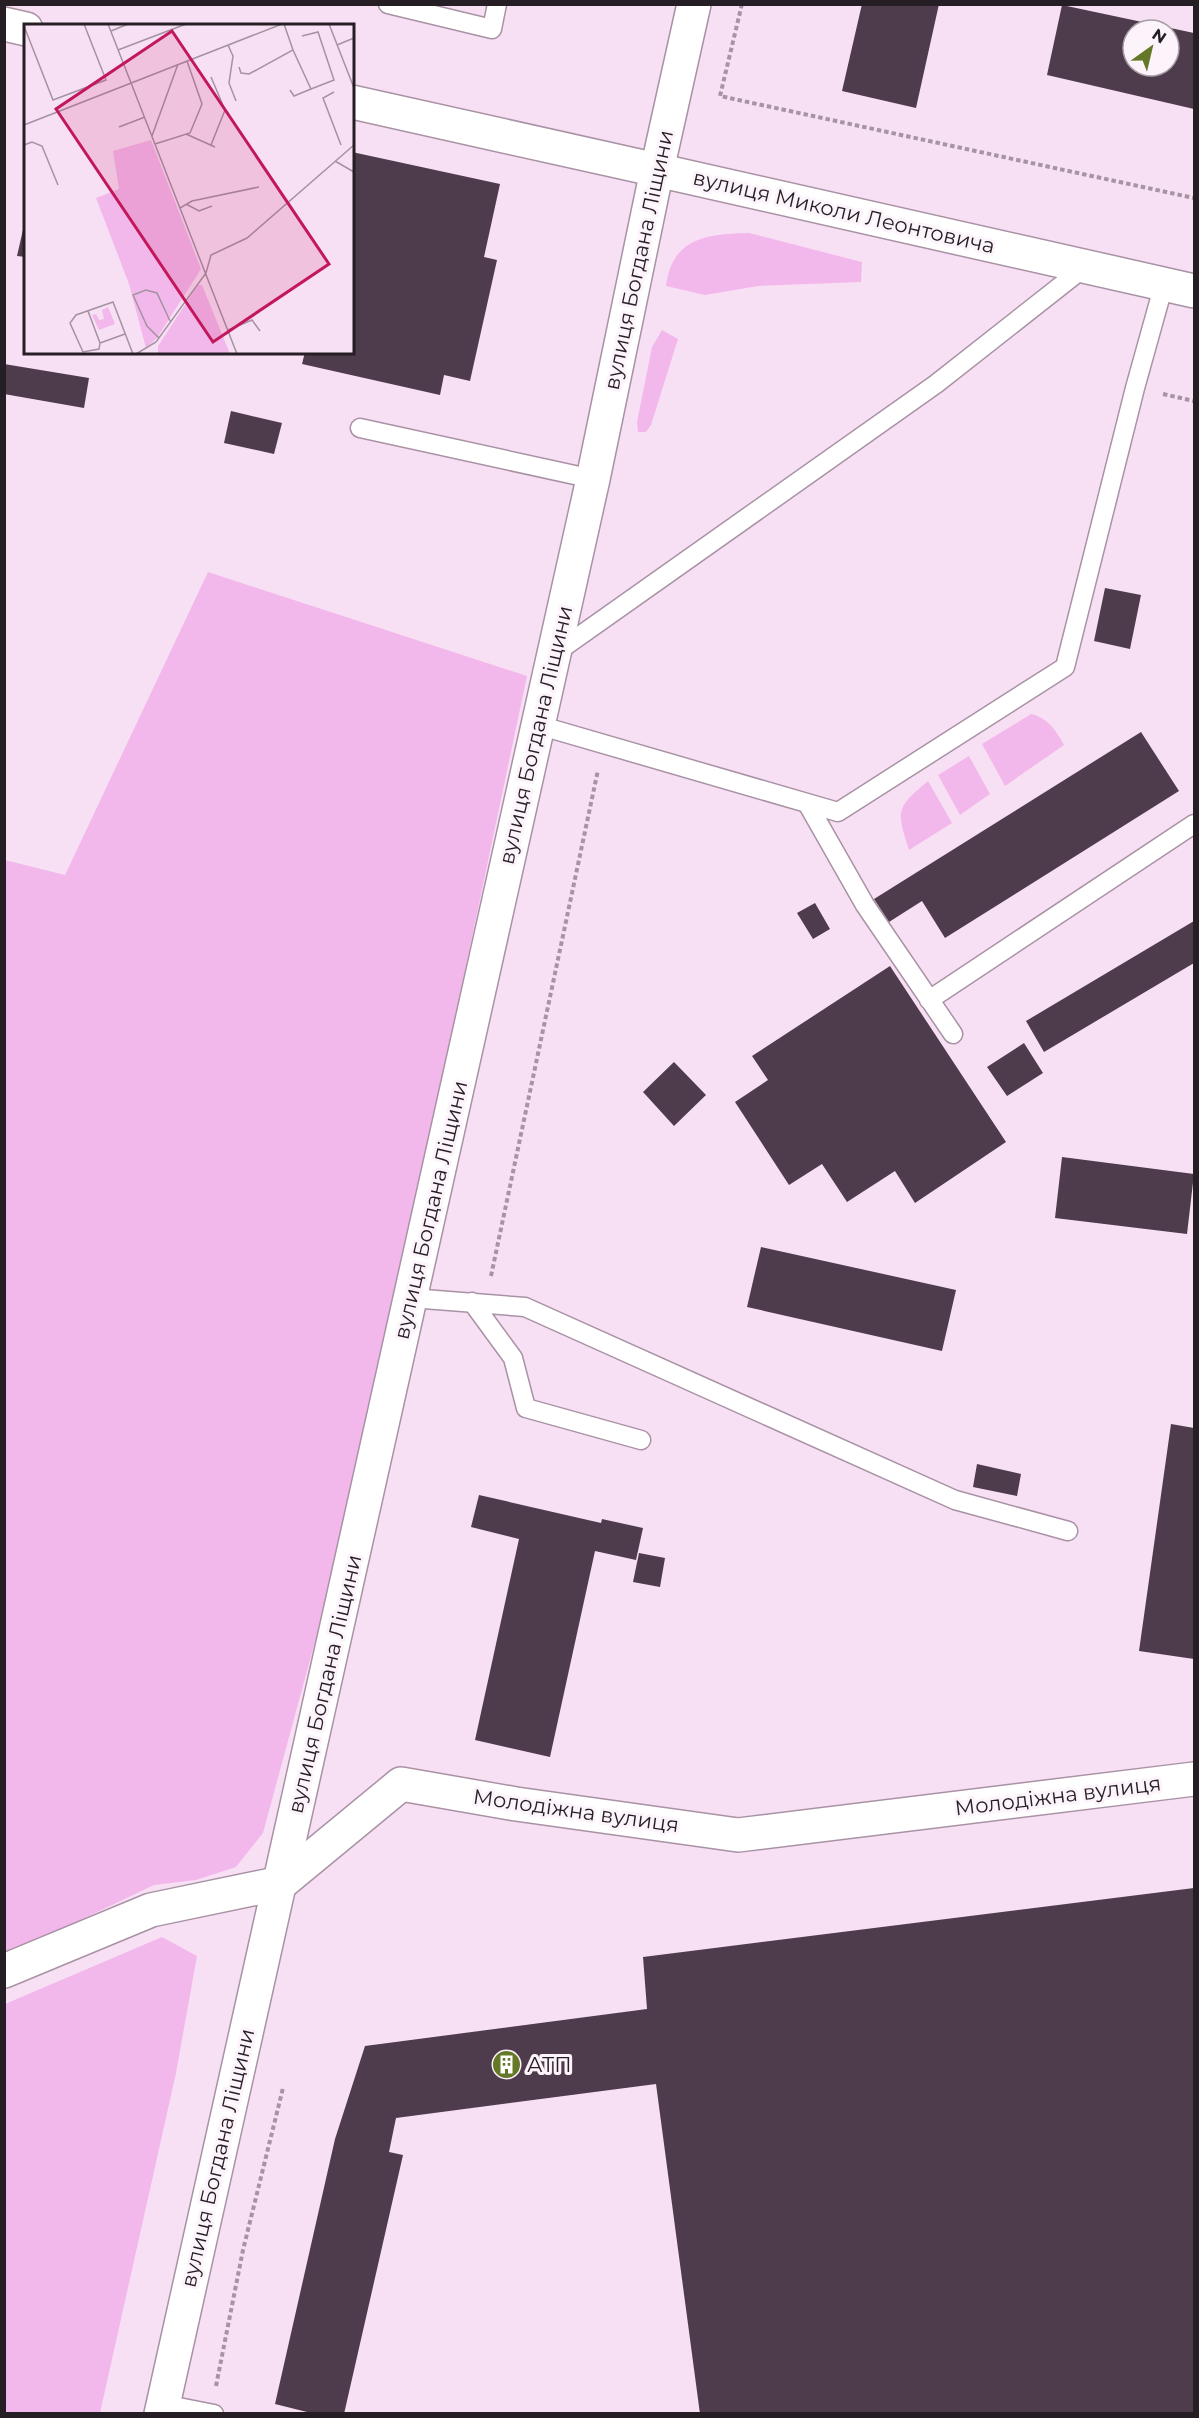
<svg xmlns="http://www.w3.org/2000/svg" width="1199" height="2418" font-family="Montserrat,sans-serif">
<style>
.green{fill:#f3b8eb}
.building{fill:#4e3b4b;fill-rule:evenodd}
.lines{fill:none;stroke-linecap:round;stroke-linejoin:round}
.service-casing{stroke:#a892a4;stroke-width:21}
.minor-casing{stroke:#a892a4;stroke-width:36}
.tertiary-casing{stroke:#a892a4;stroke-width:36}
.secondary-casing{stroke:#a892a4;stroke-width:36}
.path{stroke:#a694a3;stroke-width:4;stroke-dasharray:4.5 3;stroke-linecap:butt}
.service{stroke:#fff;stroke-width:18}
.minor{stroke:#fff;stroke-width:33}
.tertiary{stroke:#fff;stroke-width:33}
.secondary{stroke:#fff;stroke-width:33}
.labels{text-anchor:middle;stroke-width:6;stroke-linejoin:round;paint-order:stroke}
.street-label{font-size:21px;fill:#261e25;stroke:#fcf3fb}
.poi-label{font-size:21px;fill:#261e25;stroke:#fcf3fb;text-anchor:start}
.inset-road{fill:none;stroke:#a492a1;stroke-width:1.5}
.view{fill:#c2185b;fill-opacity:0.15;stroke:#c2185b;stroke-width:3}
.inset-edge{fill:none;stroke:#261e25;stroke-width:3}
</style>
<rect width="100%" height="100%" fill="#f8e0f4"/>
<!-- green -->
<path class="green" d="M 749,233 L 862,262 L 861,282 L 758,286 L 705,295 L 666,286 C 672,237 708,234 749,233 Z
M 662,330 L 678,339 L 651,425 L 646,432 L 638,432 L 637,422 L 652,347 Z
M 208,572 L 527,676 L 400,1279 L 316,1638 L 263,1833 L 236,1867 L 196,1880 L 154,1885 L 5,1956 L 5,860 L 65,875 Z
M 1031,714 C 1048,718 1056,730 1064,745 L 1005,786 L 982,744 Z
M 969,756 L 990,794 L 960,815 L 938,775 Z
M 928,781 L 952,823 L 909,850 C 896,810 896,808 928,781 Z
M 162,1937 L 197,1956 L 176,2073 L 100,2413 L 5,2413 L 5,2004 Z"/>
<!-- building -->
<path class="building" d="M 862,4 L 939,4 L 916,108 L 842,91 Z
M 1062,5 L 1194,33 L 1194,109 L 1047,75 ZM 1133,30 L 1169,30 L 1169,66 L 1133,66 Z
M 352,152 L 500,184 L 484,257 L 497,260 L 470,381 L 444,375 L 440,395 L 302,364 L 305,352 L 352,352 Z
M 25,221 L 26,221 L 26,257 L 17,256 Z
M 4,364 L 89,378 L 84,408 L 4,394 Z
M 231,411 L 282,423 L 274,454 L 224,443 Z
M 1105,588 L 1141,595 L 1130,649 L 1094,641 Z
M 1141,732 L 1179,791 L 945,938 L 922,901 L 889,922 L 874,899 Z
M 815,903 L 830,929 L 813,939 L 797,913 Z
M 1194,921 L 1194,963 L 1044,1052 L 1026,1021 Z
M 890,966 L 1006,1142 L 915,1203 L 895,1171 L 847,1202 L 822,1164 L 789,1185 L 735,1102 L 768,1080 L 752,1056 Z
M 1024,1043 L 1043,1073 L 1007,1096 L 987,1067 Z
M 674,1062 L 706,1095 L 674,1126 L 643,1092 Z
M 1062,1157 L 1194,1174 L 1187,1234 L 1055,1218 Z
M 761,1247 L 956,1290 L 942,1351 L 747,1307 Z
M 1171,1424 L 1194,1428 L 1194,1659 L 1139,1651 Z
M 977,1464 L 1021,1474 L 1017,1496 L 973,1487 Z
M 479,1495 L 601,1523 L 602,1519 L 643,1528 L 636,1560 L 595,1551 L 550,1757 L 475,1740 L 519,1539 L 471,1527 Z
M 639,1553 L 665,1558 L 660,1587 L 633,1582 Z
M 1194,1888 L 1194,2414 L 700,2414 L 656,2084 L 396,2118 L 389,2152 L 403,2155 L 344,2414 L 315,2414 L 275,2404 L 335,2139 L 365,2046 L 647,2009 L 643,1957 Z"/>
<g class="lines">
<defs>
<path id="service" d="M 388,4 L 492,29 L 497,4
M 360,428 L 593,479
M 554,654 L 936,384 L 1086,266
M 538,725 L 838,812 L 1065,667 L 1135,388 L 1164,284
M 807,803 L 865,905 L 953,1034
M 929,1000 L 1194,824
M 411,1298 L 525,1307 L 955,1500 L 1068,1531
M 472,1302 L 513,1358 L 526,1408 L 641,1440
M 163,2404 L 214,2414"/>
<path id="minor" d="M 4,24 L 26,29
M 352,102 L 657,170
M 4,1971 L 151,1910 L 281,1883 L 401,1784 L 516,1804 L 738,1835 L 1194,1779"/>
<path id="tertiary" d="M 657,170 L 1194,291"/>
<path id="secondary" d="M 161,2414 L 593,479 L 657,170 L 694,4"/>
</defs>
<!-- service casing -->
<use href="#service" class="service-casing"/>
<!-- minor casing -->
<use href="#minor" class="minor-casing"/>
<!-- tertiary casing -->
<use href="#tertiary" class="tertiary-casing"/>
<!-- secondary casing -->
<use href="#secondary" class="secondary-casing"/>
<!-- path -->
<path class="path" d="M 742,4 L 720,96 L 1194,198
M 1163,394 L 1194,401
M 491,1276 L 598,770
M 216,2386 L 243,2250 L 283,2088"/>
<!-- service -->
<use href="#service" class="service"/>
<!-- minor -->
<use href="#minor" class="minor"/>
<!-- tertiary -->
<use href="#tertiary" class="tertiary"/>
<!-- secondary -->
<use href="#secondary" class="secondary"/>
</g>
<!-- icons -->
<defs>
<symbol id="building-disc" viewBox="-11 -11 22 22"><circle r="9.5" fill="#657827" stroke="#fcf3fb"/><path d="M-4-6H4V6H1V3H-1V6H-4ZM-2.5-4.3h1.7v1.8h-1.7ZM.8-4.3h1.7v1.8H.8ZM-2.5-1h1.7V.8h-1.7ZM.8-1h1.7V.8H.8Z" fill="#fff"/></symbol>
</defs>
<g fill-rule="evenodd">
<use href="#building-disc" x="490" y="2048" width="33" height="33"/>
</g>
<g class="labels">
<!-- street labels -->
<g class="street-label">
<text transform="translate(844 212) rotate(13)" y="7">вулиця Миколи Леонтовича</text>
<text transform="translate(639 260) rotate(-78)" y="7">вулиця Богдана Ліщини</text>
<text transform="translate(536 735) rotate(-77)" y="7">вулиця Богдана Ліщини</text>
<text transform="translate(431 1210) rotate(-77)" y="7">вулиця Богдана Ліщини</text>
<text transform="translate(325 1684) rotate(-77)" y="7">вулиця Богдана Ліщини</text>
<text transform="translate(1058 1796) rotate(-7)" y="7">Молодіжна вулиця</text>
<text transform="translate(576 1811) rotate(8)" y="7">Молодіжна вулиця</text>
<text transform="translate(218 2158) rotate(-77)" y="7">вулиця Богдана Ліщини</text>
</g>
<!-- poi labels -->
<g class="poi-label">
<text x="527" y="2072">АТП</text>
</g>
</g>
<!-- overview -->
<g transform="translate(24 24)">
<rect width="330" height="330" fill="#f8e0f4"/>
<path d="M 127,116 L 177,245 L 133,314 L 122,324 L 105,260 L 72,174 L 95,165 L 89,127 ZM 174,261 L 178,261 L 206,330 L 134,330 L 134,322 ZM 84,283 L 91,300 L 75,306 L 68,291 L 72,290 L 75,296 L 80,295 L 78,286 Z" fill="#f3b8eb"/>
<path class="inset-road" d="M 84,0 L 213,330M 305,0 L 330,64M 0,2 L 29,76 L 82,56 L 60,0M 87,7 L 104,0M 204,21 L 209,32 L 205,59 L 212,77M 313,21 L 330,14M 94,26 L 162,0M 269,26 L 287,65 L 310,56 L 294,8 L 278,12M 215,43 L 217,49 L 225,50 L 269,26 L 260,0M 266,66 L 270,72 L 287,65M 310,68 L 299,74 L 317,121M 0,101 L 258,0M 95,103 L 121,93M 162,110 L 191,123M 128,112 L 154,40M 131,120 L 166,109 L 178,80 L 163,37M 0,121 L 8,118 L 18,122 L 34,161M 187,121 L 201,86 L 187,53M 311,137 L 330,148M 162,180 L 175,187 L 188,182M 156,184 L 168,177 L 235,163M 64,287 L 76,319 L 101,310M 204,306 L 228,296 L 236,307M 135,314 L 123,302 L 109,271 L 122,266 L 133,269 L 146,297M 76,319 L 75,325 L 59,328 L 46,299 L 52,291 L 89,278 L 109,330M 112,330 L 132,318 L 182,249 L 187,231 L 223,214 L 330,121"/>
<path class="view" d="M 148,7 L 305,240 L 189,318 L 32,85 Z"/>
<rect width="330" height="330" class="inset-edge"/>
</g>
<!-- border -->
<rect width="1199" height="2418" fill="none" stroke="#261e25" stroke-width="12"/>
<!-- north arrow -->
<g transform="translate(1151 48) rotate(34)"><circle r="28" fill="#fcf3fb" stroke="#a69ea5" stroke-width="1.5"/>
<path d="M0-4.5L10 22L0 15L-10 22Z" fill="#657827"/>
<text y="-9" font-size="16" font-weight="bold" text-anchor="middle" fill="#261e25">N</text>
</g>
</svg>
